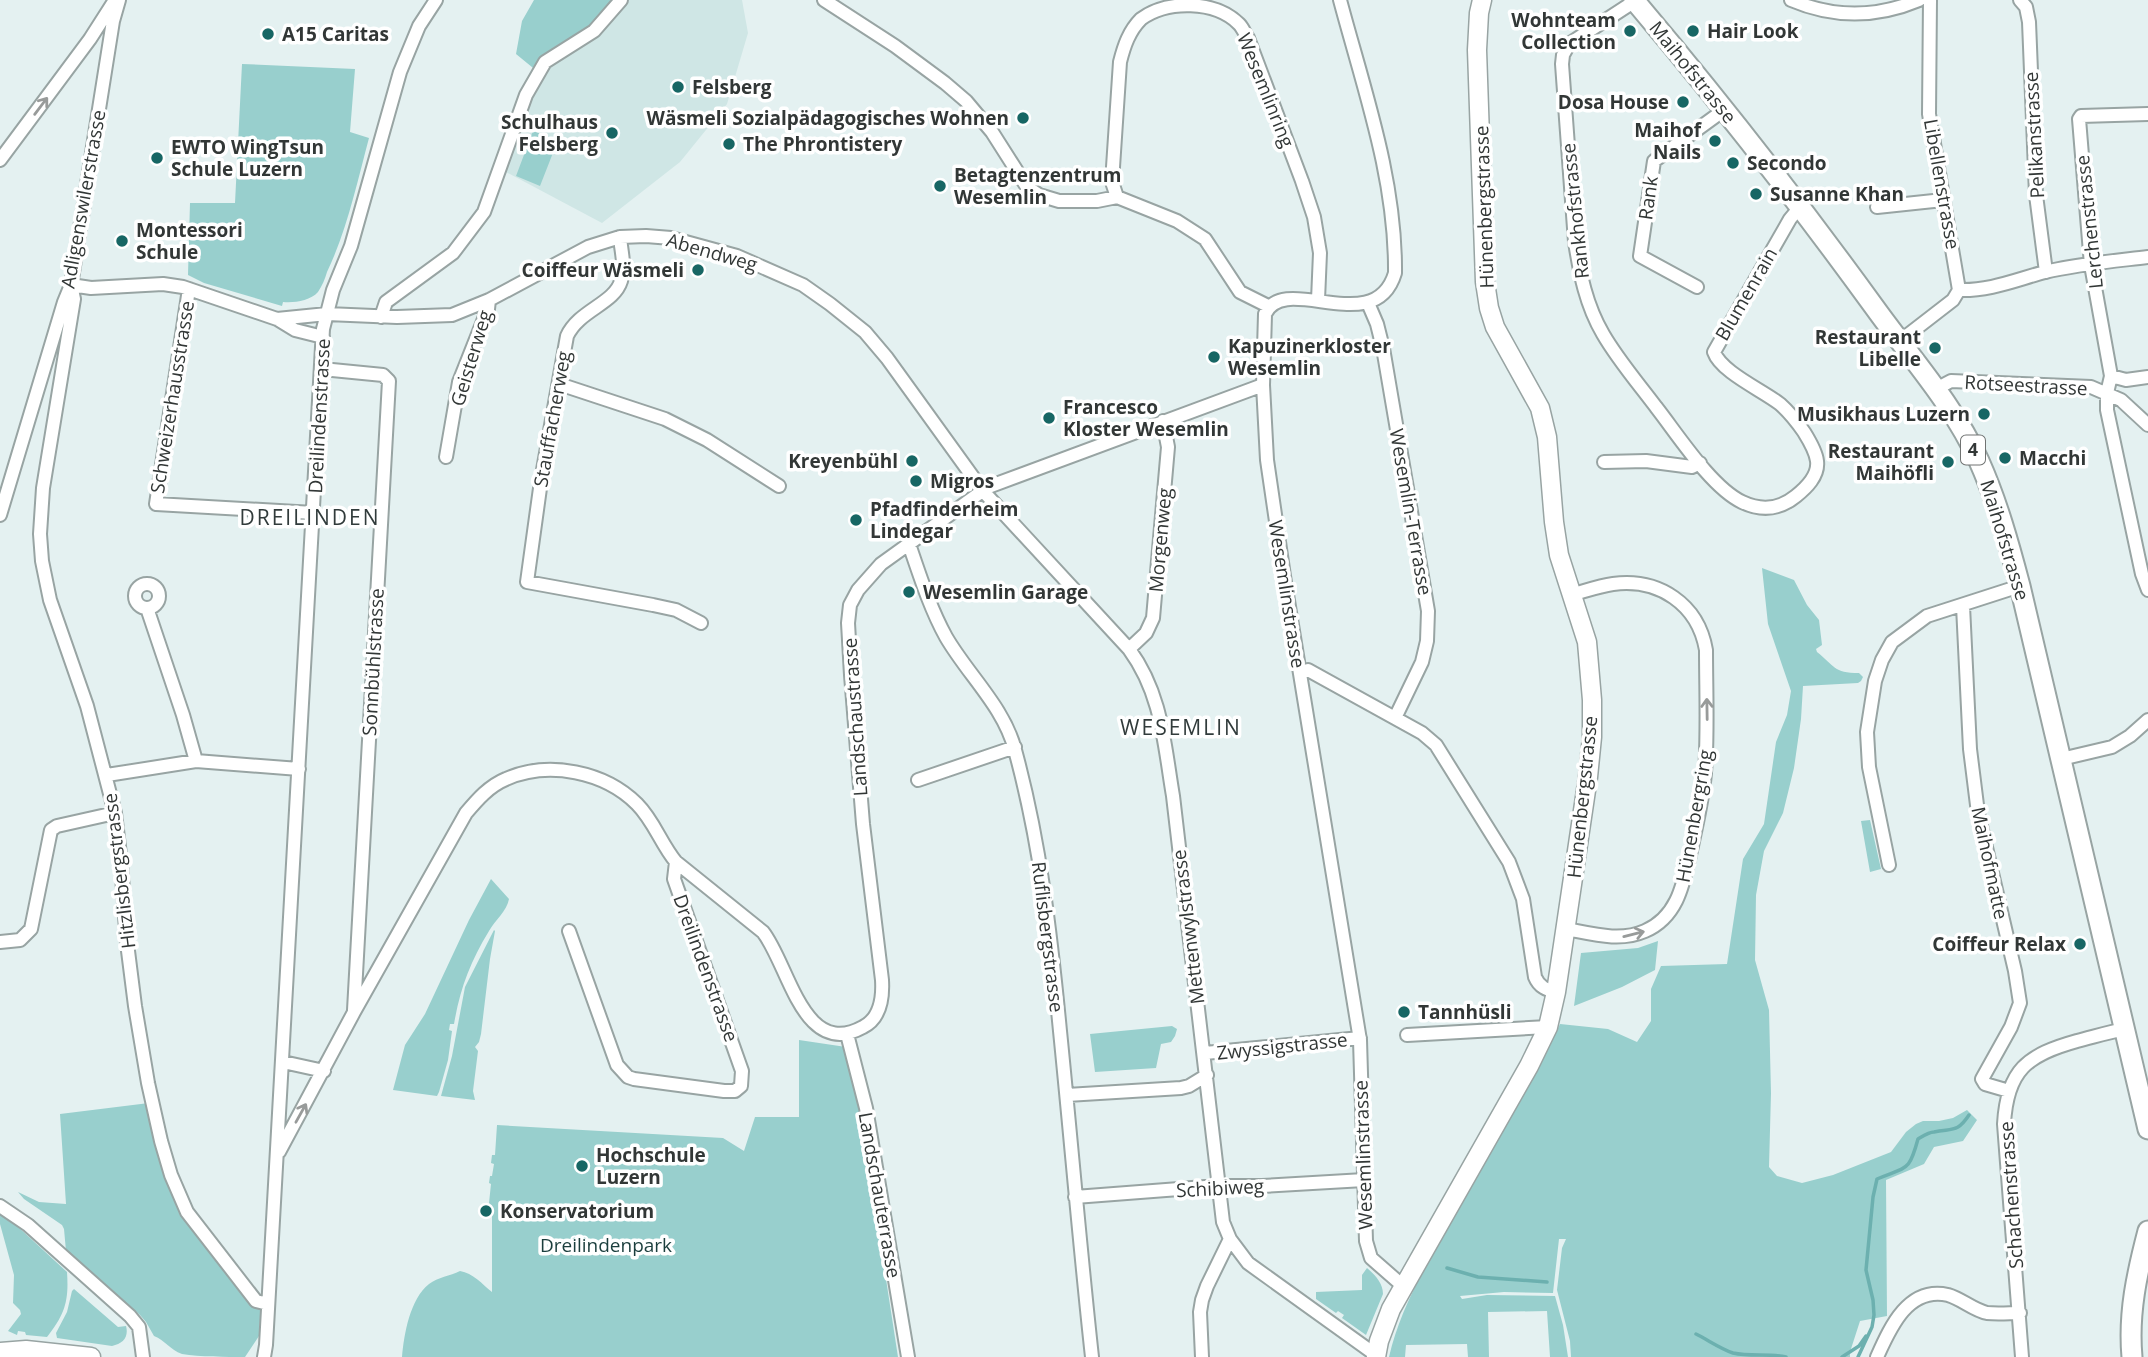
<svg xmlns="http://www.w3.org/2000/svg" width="2148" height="1357" font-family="'Open Sans',sans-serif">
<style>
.built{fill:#cfe6e5}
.green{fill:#98cfcd}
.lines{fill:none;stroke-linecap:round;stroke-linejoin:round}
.stream{stroke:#6cb0af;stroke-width:3.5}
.street-casing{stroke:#98a4a3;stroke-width:16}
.secondary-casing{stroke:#98a4a3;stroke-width:21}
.primary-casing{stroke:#98a4a3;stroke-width:23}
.street{stroke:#fff;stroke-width:12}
.secondary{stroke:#fff;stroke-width:18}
.primary{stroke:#fff;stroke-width:19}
.oneway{stroke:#989b9a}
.poi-dot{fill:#176664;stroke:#fff;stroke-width:2.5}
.labels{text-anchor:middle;stroke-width:7;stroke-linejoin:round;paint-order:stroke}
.shield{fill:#fff;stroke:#707372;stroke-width:2}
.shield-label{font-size:18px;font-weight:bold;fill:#323736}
.poi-label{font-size:19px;font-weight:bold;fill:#323736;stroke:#fff;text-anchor:start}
.street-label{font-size:19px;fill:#323736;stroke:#fff}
.park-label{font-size:19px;fill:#1b3e3d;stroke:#fff}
.neighbourhood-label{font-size:21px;letter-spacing:2px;fill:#313b3b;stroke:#fff}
</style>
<rect width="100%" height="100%" fill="#e4f1f1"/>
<!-- built -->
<path class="built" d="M 627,0 L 742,0 L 748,33 L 727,104 L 680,162 L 602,223 L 506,172 L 537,85 L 550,64 L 596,37 L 609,24 Z"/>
<!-- green -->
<path class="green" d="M 534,0 L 610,0 L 616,6 L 538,72 L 516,54 L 522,21 Z
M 242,64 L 355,69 L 350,132 L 369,138 C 357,183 347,230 327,272 C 325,279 322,286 318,292 C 310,301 294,303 283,302 L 282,306 L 204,283 L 188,275 L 190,203 L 235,203 Z
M 533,131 L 558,140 L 540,186 L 516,176 Z
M 1762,568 L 1794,580 L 1807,605 L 1819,620 L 1822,645 L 1816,649 L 1817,652 C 1835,666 1833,673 1859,673 L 1863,677 L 1861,681 L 1858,683 L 1803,686 L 1801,719 L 1794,768 L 1783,813 L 1764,851 L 1756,895 L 1755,960 L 1769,1010 L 1771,1093 L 1769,1167 L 1777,1176 L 1802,1183 L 1833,1175 L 1891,1152 L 1906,1132 L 1916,1124 L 1923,1121 L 1939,1121 L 1953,1118 L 1967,1110 L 1977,1120 L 1963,1141 L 1934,1147 L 1924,1164 L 1886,1180 L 1887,1316 L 1860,1321 L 1850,1352 L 1850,1357 L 1571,1357 L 1570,1341 L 1557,1290 L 1562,1248 L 1566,1239 L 1559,1239 L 1553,1293 L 1504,1292 L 1460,1296 L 1462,1299 L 1487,1295 L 1555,1296 L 1563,1325 L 1568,1357 L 1550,1357 L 1547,1311 L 1488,1312 L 1489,1357 L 1468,1357 L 1467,1344 L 1406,1345 L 1405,1357 L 1389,1357 C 1402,1301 1434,1252 1462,1203 C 1496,1144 1530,1085 1560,1024 L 1608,1029 L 1637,1042 L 1651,1021 L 1651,989 L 1661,966 L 1727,964 L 1743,859 L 1764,824 L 1776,742 L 1787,715 L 1791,691 L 1768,624 Z
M 1870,820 L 1881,869 L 1870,872 L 1861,821 Z
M 491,879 L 509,899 C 507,911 495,920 489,931 C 470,962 460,989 454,1024 L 450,1024 L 449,1030 L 452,1031 L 448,1060 L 439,1092 L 437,1096 L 393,1090 L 405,1045 L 425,1014 L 469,920 Z
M 494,930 L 495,931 L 490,959 L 481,1034 L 479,1042 L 475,1047 L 478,1051 L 473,1091 L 475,1100 L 441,1096 L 452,1056 L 465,987 Z
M 1658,941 L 1655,970 L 1622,987 L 1574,1006 L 1581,953 L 1638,948 Z
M 1172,1026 L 1177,1029 L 1175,1036 L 1171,1042 L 1161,1044 L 1156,1068 L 1095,1072 L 1090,1034 Z
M 799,1040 L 846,1047 L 859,1104 L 898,1357 L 402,1357 C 404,1334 410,1299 429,1284 C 438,1277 450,1276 460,1271 C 473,1273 482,1284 492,1292 L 492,1217 L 486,1216 L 483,1209 L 489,1203 L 491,1184 L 489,1183 L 490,1176 L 492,1176 L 494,1164 L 491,1163 L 492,1155 L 495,1155 L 497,1125 L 723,1138 L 744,1151 L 755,1117 L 799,1117 Z
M 149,1103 L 175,1191 L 261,1304 L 259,1336 L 245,1357 C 226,1357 200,1357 182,1354 C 170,1350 165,1340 154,1336 L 146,1322 L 140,1315 L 66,1251 L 64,1229 L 62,1225 L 24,1199 L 18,1192 L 39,1202 L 66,1204 L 60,1114 Z
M 0,1215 L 16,1225 L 67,1272 C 69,1301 65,1314 47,1337 L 26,1335 L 25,1332 L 18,1331 L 17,1335 L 8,1331 L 21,1314 L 20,1310 L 13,1303 L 14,1275 L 0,1224 Z
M 1367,1268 C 1375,1275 1383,1283 1383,1294 L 1366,1335 L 1342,1318 L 1344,1315 L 1338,1311 L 1336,1313 L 1316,1299 L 1316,1292 L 1362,1290 L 1362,1275 Z
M 74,1289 L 118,1327 L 126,1326 C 129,1337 123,1344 112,1346 L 57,1338 L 56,1333 L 67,1312 L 72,1291 Z"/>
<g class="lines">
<!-- stream -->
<path class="stream" d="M 1447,1268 L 1478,1277 L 1547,1282
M 1696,1334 C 1708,1340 1721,1349 1733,1353 C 1751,1357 1768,1353 1786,1357
M 1842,1357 L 1859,1346 L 1866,1336
M 1858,1357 L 1872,1327 L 1874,1315 L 1873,1300 L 1866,1270 L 1873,1197 L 1877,1179 C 1908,1166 1909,1172 1918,1139 C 1923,1136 1929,1132 1934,1132 C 1953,1128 1957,1133 1969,1115"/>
<defs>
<path id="street" d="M 824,0 L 895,46 L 945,83 L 966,101 L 992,132 L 1027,187 L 1039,195 L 1059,201 L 1097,201 L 1117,197 L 1177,221 L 1205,239 L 1240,292 L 1268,306
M 1340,0 C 1364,90 1396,179 1395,273 C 1375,340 1284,271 1265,314 L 1263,385 L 1267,460 L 1284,576 L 1360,1040 L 1366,1241 L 1371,1258 L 1403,1286
M 1791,0 C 1833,18 1876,18 1919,0
M 2020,0 L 2026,7 L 2029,22 L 2036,195 L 2046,272
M 1635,1 L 1569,44 L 1563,55 L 1562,64 L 1575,242 C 1580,274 1586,305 1603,334 C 1618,360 1638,383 1656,407 C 1678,435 1711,487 1742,502 C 1761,511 1779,510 1796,496 C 1806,488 1819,476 1817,461 C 1816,452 1809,440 1804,432 C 1797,422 1789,412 1780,404 C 1762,390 1721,372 1714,352 L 1790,219 L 1800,207
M 2148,114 L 2081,116 L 2079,119 L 2091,265 L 2111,376 L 2107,393 L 2107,410 L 2142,574 L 2148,590
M 0,160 L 90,39 L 115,0
M 1117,197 L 1112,182 L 1120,62 C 1124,46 1129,31 1141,19 C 1167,0 1215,0 1239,24 C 1243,28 1245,34 1248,38 L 1302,181 L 1314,217 L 1320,253 L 1318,300
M 1877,207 L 1943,200
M 620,237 C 621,251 626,267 621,281 C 614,304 579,310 567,336 L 541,481 L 527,582 L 653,605 L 676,610 L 701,623
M 71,285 L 74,299 L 43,488 L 40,534 L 42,561 L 50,600 L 87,706 L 115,813 L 121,863 L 127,943 L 135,1006 L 148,1083 L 161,1141 L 171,1175 L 187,1212 L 256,1301 L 268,1304
M 71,285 L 91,288 L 163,284 L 183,287 L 277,319 L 295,330 L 323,337
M 1697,287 L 1640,256 L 1654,161 L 1724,110
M 189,289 L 156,504 L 314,513
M 1959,290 C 1990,291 2015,280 2045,272 C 2078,264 2114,261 2148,257
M 1368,303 L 1377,324 L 1383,348 L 1428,611 L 1427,641 L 1422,662 L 1395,718
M 381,317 L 386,302 L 453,253 L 484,212 L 526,95 L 545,62 L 594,31 L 621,0
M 277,319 L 327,314 L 397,317 L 452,315 L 489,300 L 588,247 L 620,237 L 646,236 L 671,238 L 737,256 L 803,285 L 830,304 L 865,332 L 887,358 L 983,491 L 1129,649 C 1162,694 1164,743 1173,796 L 1223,1222 L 1230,1239 L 1248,1263 L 1376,1355
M 1900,341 L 1953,300 L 1959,290 L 1929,114 L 1930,0
M 322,369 L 383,375 L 389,381 L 354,1010
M 2111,376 L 2126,380 L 2148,377
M 559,384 L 665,419 L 707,440 L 779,486
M 1936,389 L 1951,381 L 2091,387 L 2121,400 L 2148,425
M 446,457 L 459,382 L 488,309 L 489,300
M 1604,462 L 1646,461 L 1692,467 L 1700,463
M 0,515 L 64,302 L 71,285 L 113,21 L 119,0
M 909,544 C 920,576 930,608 946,637 C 968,675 1004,707 1015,750 C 1040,841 1051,937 1060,1031 C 1071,1140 1080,1248 1092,1357
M135 596a12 12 0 1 1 24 0a12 12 0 1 1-24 0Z
M 1963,606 L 1970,749 L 1978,813 L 2015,971 L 2020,1003 L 2011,1027 L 1982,1079 L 1985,1084 L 2009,1091
M 147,608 L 183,715 L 196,761
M 1129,649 L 1146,633 L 1153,618 L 1168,447 L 1163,421
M 1300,672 L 1308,670 L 1422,733 L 1436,745 L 1509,862 L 1523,899 L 1535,977 C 1539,987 1547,990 1556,992
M 2061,759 L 2112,747 L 2130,736 L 2148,720
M 107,775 L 196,761 L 299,769
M 918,780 L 1015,747
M 676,862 L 763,932 C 789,965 803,1060 863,1027 C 881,1018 883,997 882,980 L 863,824 L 851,675 L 848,623 L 850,605 L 858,590 L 881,564 L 988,487 L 1263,385
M 1889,865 L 1869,767 L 1867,732 L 1875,681 L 1882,660 L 1892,642 L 1927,616 L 2020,586
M 1566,929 C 1593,934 1620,942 1645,931 C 1680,916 1684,879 1692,846 C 1697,822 1703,797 1705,773 C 1708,732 1706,691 1706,650 C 1698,604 1659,578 1613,584 C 1599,586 1585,591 1570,595
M 0,942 L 20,940 L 31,929 L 51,830 L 57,826 L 115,813
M 847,1034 L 866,1108 L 908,1357
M 1407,1035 L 1548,1027
M 1205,1053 L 1360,1038
M 283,1062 L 324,1071
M 1067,1095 L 1181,1088 L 1189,1086 L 1207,1075
M 279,1152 L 354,1012 L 466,813 C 477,800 489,786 506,779 C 549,760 605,772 637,804 C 654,821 661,844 676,862 L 674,879 L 742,1071 L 741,1086 L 735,1091 L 724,1091 L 634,1079 L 628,1077 L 617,1065 L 569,931
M 1075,1197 L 1218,1186 L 1262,1186 L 1364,1180
M 0,1206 L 28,1225 L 130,1316 L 139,1327 L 143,1357
M 264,1357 L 266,1345 L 323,329 L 333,290 L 351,246 L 360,214 L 400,72 L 419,26 L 436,0
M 1202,1357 L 1200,1312 L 1202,1300 L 1207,1286 L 1230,1239
M 1877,1357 C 1890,1328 1908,1286 1948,1295 C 1962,1299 1973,1310 1987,1313 C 1998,1314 2010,1313 2020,1313
M 2022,1357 L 2004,1124 C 2007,1070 2027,1055 2077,1041 C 2093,1037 2109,1032 2125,1029"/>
<path id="secondary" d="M 0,1352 L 26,1350 L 91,1357
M 1376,1357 L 1379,1341 L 1391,1309 L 1529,1066 L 1548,1027 L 1556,992 L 1588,777 L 1592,737 L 1592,700 L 1587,642 L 1559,555 L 1554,522 L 1547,437 L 1540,408 L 1495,327 L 1489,308 L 1485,282 L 1477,50 L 1479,13 L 1482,0"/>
<path id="primary" d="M 1634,0 C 1718,99 1798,202 1875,308 C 1911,358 1953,404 1979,461 C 1997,501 2009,544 2020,586 L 2148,1129
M 2132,1357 C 2128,1313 2137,1273 2148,1231"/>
</defs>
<!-- street casing -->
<use href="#street" class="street-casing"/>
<!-- secondary casing -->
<use href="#secondary" class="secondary-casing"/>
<!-- primary casing -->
<use href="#primary" class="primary-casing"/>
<!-- street -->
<use href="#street" class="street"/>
<!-- secondary -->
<use href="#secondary" class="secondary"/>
<!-- primary -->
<use href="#primary" class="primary"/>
</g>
<!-- one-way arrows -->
<defs><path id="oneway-shaft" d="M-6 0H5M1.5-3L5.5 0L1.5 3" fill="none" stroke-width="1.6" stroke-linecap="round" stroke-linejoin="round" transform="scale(1.75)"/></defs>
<g class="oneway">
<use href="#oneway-shaft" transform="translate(41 106) rotate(-53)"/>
<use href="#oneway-shaft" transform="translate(1707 709) rotate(-91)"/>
<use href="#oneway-shaft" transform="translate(1634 934) rotate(-14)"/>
<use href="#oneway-shaft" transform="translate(301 1113) rotate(-61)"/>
</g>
<!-- markers -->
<g class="poi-dot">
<circle cx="1630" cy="31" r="7"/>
<circle cx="1693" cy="31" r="7"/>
<circle cx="268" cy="34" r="7"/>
<circle cx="678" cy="87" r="7"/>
<circle cx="1683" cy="102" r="7"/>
<circle cx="1023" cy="118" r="7"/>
<circle cx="612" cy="133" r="7"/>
<circle cx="1715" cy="141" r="7"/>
<circle cx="729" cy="144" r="7"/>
<circle cx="157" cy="158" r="7"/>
<circle cx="1733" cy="163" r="7"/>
<circle cx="940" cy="186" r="7"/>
<circle cx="1756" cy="194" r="7"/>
<circle cx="122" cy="241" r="7"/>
<circle cx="698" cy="270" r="7"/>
<circle cx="1935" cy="348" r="7"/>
<circle cx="1214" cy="357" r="7"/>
<circle cx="1984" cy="414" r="7"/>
<circle cx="1049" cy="418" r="7"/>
<circle cx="2005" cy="458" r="7"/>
<circle cx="912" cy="461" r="7"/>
<circle cx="1948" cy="462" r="7"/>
<circle cx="916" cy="481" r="7"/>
<circle cx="856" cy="520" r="7"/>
<circle cx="909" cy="592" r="7"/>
<circle cx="2080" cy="944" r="7"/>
<circle cx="1404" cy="1012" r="7"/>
<circle cx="582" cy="1166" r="7"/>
<circle cx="486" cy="1211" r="7"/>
</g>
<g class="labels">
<!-- shield labels -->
<rect class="shield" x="1961" y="435.5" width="24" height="29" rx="5"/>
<g class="shield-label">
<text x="1973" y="456">4</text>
</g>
<!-- poi labels -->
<g class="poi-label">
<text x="1616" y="27" text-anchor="end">Wohnteam<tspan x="1616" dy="22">Collection</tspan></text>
<text x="1707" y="38">Hair Look</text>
<text x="282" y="41">A15 Caritas</text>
<text x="692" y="94">Felsberg</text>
<text x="1669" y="109" text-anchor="end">Dosa House</text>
<text x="1009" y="125" text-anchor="end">Wäsmeli Sozialpädagogisches Wohnen</text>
<text x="598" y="129" text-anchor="end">Schulhaus<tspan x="598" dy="22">Felsberg</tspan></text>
<text x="1701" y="137" text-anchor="end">Maihof<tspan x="1701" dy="22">Nails</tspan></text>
<text x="743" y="151">The Phrontistery</text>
<text x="171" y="154">EWTO WingTsun<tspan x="171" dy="22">Schule Luzern</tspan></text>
<text x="1747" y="170">Secondo</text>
<text x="954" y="182">Betagtenzentrum<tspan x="954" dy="22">Wesemlin</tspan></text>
<text x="1770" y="201">Susanne Khan</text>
<text x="136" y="237">Montessori<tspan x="136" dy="22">Schule</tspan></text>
<text x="684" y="277" text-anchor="end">Coiffeur Wäsmeli</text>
<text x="1921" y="344" text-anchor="end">Restaurant<tspan x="1921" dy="22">Libelle</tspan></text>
<text x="1228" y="353">Kapuzinerkloster<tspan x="1228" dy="22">Wesemlin</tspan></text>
<text x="1063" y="414">Francesco<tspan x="1063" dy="22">Kloster Wesemlin</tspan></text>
<text x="1970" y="421" text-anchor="end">Musikhaus Luzern</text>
<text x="1934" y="458" text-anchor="end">Restaurant<tspan x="1934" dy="22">Maihöfli</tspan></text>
<text x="2019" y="465">Macchi</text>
<text x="898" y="468" text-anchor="end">Kreyenbühl</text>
<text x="930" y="488">Migros</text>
<text x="870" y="516">Pfadfinderheim<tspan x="870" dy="22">Lindegar</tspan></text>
<text x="923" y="599">Wesemlin Garage</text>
<text x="2066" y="951" text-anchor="end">Coiffeur Relax</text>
<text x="1418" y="1019">Tannhüsli</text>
<text x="596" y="1162">Hochschule<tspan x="596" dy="22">Luzern</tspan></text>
<text x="500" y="1218">Konservatorium</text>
</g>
<!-- street labels -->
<g class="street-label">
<text transform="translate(1693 72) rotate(51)" y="7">Maihofstrasse</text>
<text transform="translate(1266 90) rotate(68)" y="7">Wesemlinring</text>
<text transform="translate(2034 135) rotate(-93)" y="7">Pelikanstrasse</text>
<text transform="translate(1942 184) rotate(80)" y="7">Libellenstrasse</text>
<text transform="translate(1648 198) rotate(-82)" y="7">Rank</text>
<text transform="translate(83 199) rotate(-80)" y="7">Adligenswilerstrasse</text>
<text transform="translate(1484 207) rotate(-92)" y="7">Hünenbergstrasse</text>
<text transform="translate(1575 211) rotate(-96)" y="7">Rankhofstrasse</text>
<text transform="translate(2089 222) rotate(-96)" y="7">Lerchenstrasse</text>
<text transform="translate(712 252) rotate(16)" y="7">Abendweg</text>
<text transform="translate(1746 294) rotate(-60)" y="7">Blumenrain</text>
<text transform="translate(471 358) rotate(-73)" y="7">Geisterweg</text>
<text transform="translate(2026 385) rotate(3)" y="7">Rotseestrasse</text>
<text transform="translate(172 397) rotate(-81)" y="7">Schweizerhausstrasse</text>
<text transform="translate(319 416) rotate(-87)" y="7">Dreilindenstrasse</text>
<text transform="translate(552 419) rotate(-80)" y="7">Stauffacherweg</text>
<text transform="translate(1411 512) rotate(80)" y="7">Wesemlin-Terrasse</text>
<text transform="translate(1160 540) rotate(-85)" y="7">Morgenweg</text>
<text transform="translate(2005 540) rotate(73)" y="7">Maihofstrasse</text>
<text transform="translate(1287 594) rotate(81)" y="7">Wesemlinstrasse</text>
<text transform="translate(373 662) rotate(-87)" y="7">Sonnbühlstrasse</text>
<text transform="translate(855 717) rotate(-94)" y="7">Landschaustrasse</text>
<text transform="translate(1582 797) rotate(-84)" y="7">Hünenbergstrasse</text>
<text transform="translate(1694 816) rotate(-80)" y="7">Hünenbergring</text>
<text transform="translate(1990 863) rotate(78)" y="7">Maihofmatte</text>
<text transform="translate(119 871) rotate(-97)" y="7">Hitzlisbergstrasse</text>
<text transform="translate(1188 927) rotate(-97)" y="7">Mettenwylstrasse</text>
<text transform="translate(1048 937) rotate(83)" y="7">Ruflisbergstrasse</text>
<text transform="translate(706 968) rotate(70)" y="7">Dreilindenstrasse</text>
<text transform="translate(1282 1046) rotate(-6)" y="7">Zwyssigstrasse</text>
<text transform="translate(1363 1155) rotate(-92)" y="7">Wesemlinstrasse</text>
<text transform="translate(1220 1188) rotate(-3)" y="7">Schibiweg</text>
<text transform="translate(880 1195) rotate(80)" y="7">Landschauterrasse</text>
<text transform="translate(2011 1195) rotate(-94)" y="7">Schachenstrasse</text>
</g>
<!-- park labels -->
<g class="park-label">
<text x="606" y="1252">Dreilindenpark</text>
</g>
<!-- neighbourhood labels -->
<g class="neighbourhood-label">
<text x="310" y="525">DREILINDEN</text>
<text x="1181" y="735">WESEMLIN</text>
</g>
</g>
</svg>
